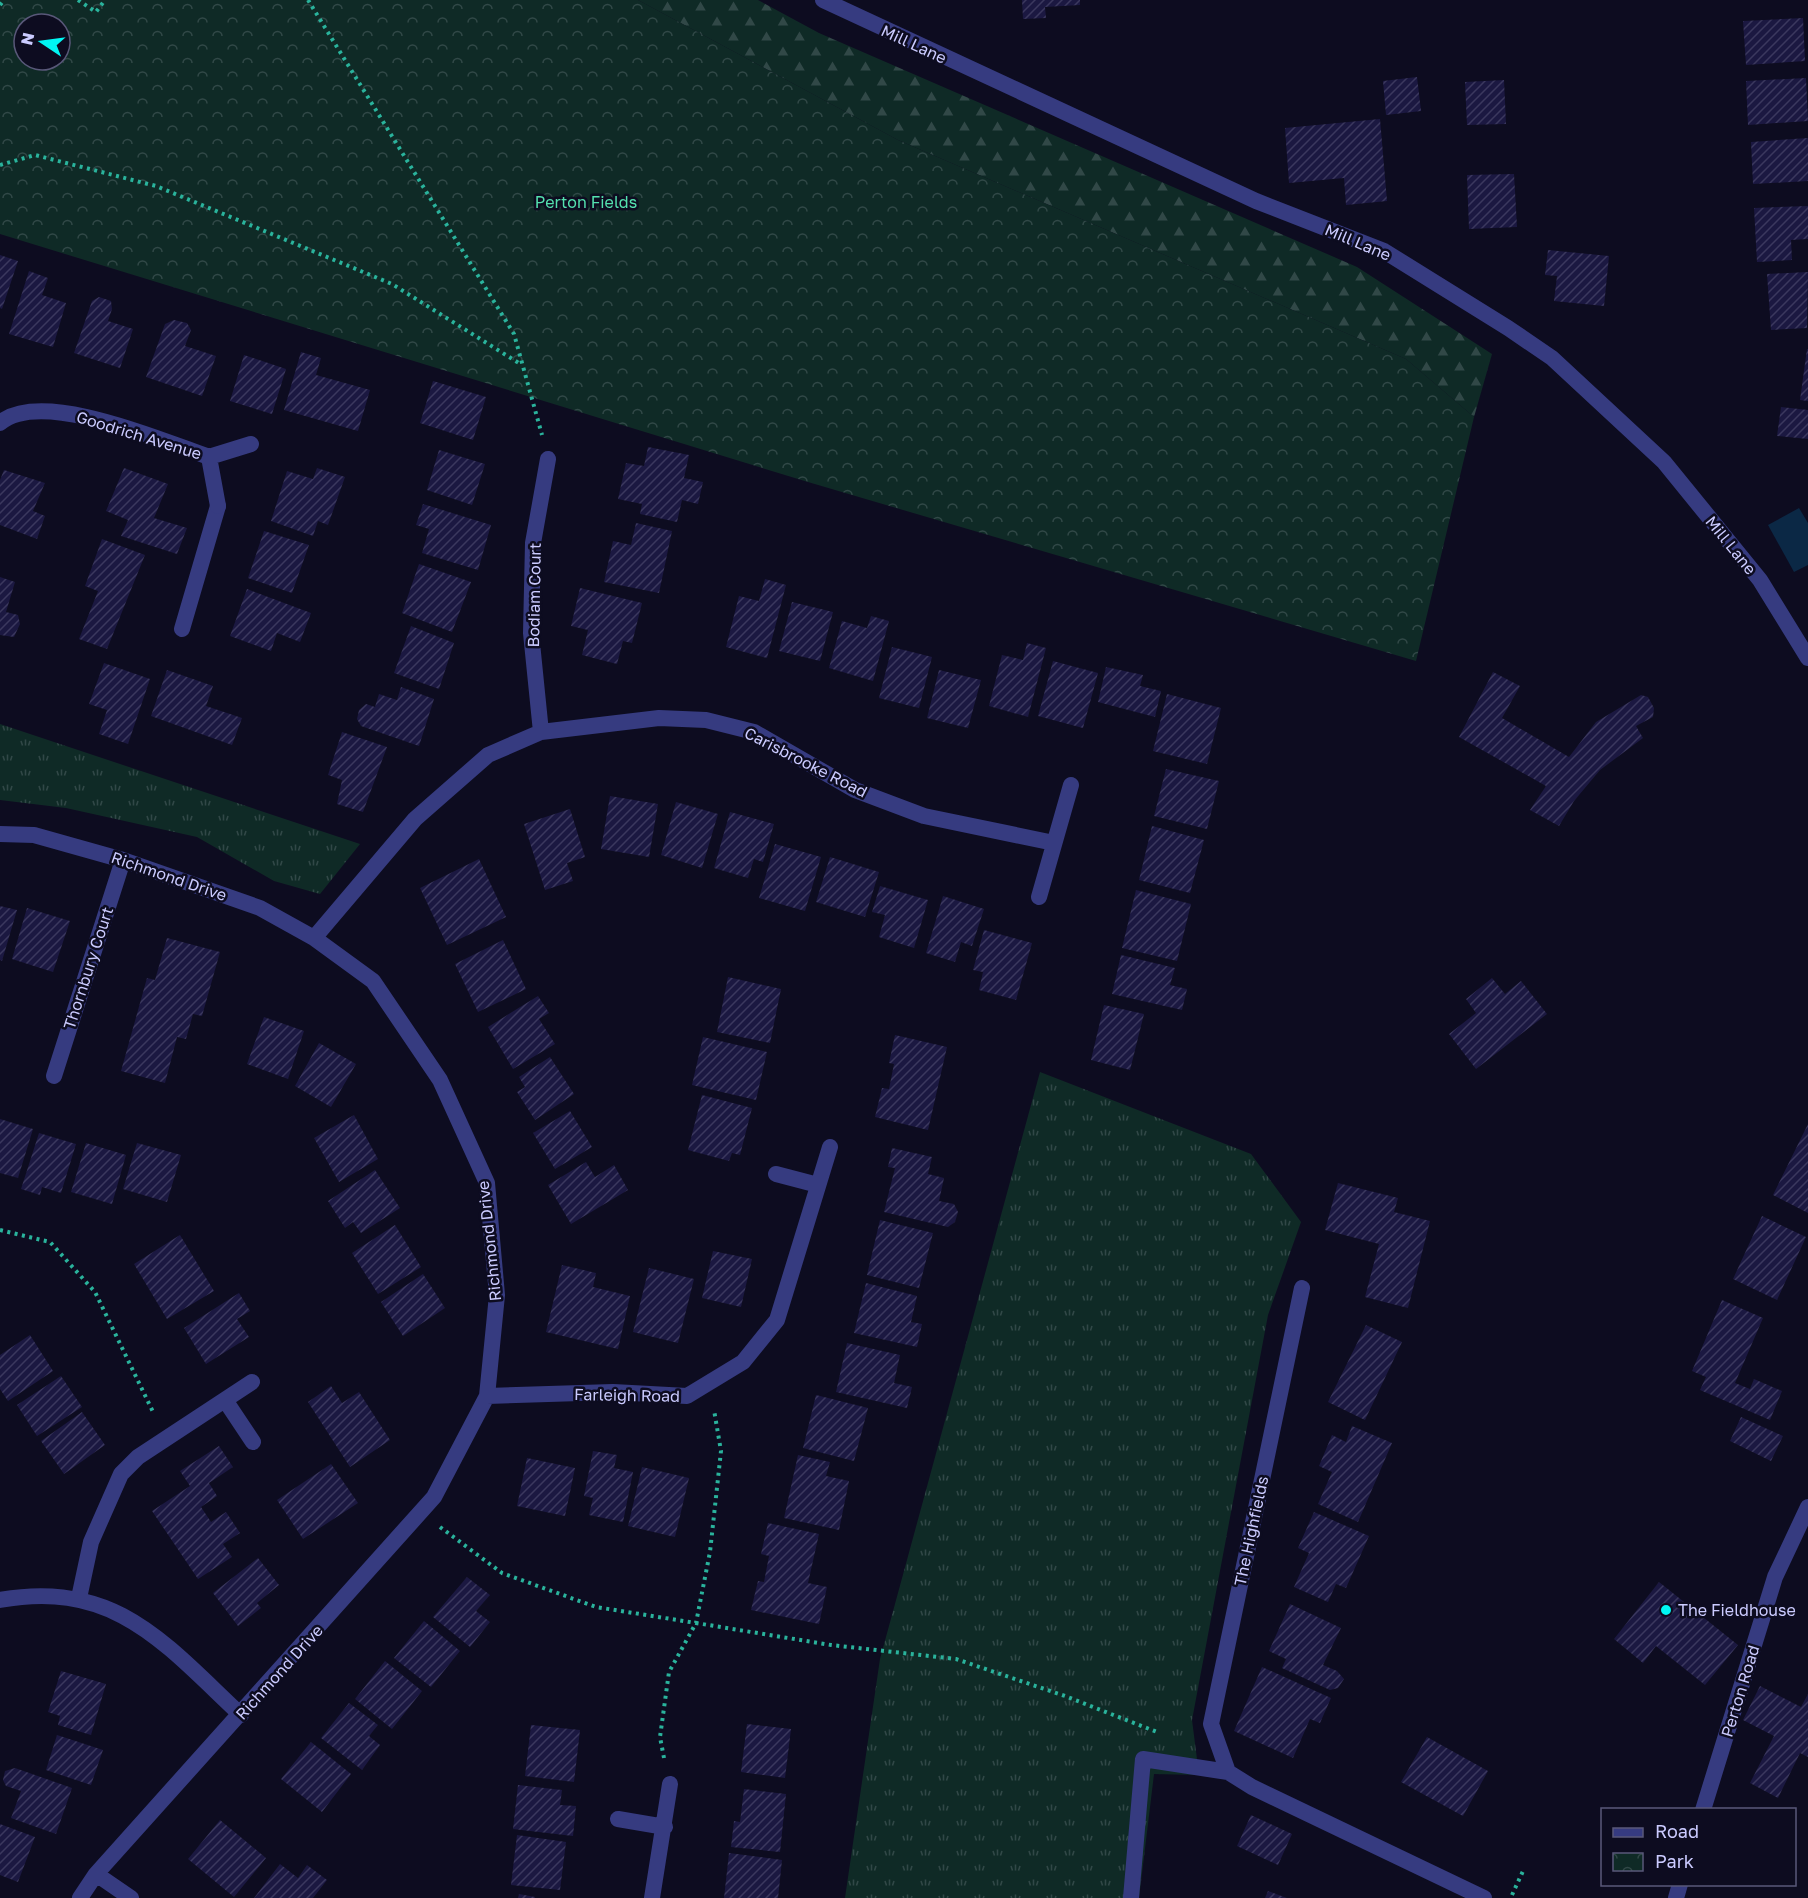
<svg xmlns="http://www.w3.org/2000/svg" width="1808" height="1898" font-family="'Golos Text',sans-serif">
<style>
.grass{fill:url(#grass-tufts)}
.forest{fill:url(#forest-firs)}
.park{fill:url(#park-crowns);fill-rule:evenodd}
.water{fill:#0b2845}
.building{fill:url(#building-hatch)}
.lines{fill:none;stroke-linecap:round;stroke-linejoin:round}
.path{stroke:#2ab39c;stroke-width:4;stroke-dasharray:3 4.5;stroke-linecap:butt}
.service{stroke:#363b80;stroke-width:16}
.minor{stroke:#363b80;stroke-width:16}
.tertiary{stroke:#363b80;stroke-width:16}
.poi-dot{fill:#00f6f3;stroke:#0d0c20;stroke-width:2}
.labels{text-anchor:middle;stroke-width:5;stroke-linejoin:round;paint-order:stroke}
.street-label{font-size:16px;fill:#cbcbff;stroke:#0d0c20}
.park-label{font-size:16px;fill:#54e1af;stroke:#0d0c20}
.poi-label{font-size:16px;fill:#cbcbff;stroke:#0d0c20;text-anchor:start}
</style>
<defs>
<pattern id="grass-tufts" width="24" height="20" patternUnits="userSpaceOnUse" patternTransform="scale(1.5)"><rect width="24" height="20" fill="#0f2a26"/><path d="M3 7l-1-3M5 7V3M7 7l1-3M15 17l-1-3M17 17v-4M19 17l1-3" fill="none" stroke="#314847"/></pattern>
<pattern id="forest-firs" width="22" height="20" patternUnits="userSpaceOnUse" patternTransform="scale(1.5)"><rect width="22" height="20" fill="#0f2a26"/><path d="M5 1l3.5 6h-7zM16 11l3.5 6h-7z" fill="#314847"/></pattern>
<pattern id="park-crowns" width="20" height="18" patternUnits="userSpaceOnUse" patternTransform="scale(1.5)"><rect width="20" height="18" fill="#0f2a26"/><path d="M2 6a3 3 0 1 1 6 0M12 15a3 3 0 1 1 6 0" fill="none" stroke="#314847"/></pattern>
<pattern id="building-hatch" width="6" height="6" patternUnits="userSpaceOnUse" patternTransform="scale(1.5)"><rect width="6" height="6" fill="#1b1841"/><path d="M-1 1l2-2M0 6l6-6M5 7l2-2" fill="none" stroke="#3b385e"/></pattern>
</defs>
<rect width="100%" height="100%" fill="#0d0c20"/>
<!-- grass -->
<path class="grass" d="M 0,724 L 360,844 L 320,894 L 274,881 L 197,837 L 66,808 L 0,800 Z
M 1040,1072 L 1251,1154 L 1301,1222 L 1268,1315 L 1192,1720 L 1199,1775 L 1154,1774 L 1139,1898 L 845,1898 L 880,1659 Z"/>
<!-- forest -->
<path class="forest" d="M 638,0 L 758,0 L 819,33 L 1357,267 L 1492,354 L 1474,417 L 1406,359 L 898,140 Z"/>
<!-- park -->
<path class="park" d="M 0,0 L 638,0 L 898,140 L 1406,359 L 1474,417 L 1416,661 L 808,482 L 0,234 ZM 24,24 L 60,24 L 60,60 L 24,60 Z"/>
<!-- water -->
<path class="water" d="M 1799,508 L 1808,523 L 1808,565 L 1794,572 L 1768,525 Z"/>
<!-- building -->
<path class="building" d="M 1022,0 L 1080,0 L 1080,5 L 1045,7 L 1046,18 L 1023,19 Z
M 1803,18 L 1805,61 L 1746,65 L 1743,21 Z
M 1417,77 L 1421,111 L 1386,115 L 1383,81 Z
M 1806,78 L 1808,121 L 1748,125 L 1746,81 Z
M 1504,80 L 1506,124 L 1467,125 L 1465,82 Z
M 1380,119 L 1387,201 L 1346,205 L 1344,178 L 1289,183 L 1285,128 Z
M 1808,138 L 1808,181 L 1753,184 L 1751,142 Z
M 1514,174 L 1517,227 L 1469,229 L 1467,175 Z
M 1808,206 L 1808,239 L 1791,240 L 1792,260 L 1757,262 L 1754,208 Z
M 1548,250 L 1609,256 L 1604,306 L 1554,301 L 1557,276 L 1545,275 Z
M 0,255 L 18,261 L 2,309 L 0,308 Z
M 29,271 L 48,278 L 42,295 L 66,303 L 53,347 L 9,334 Z
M 1808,272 L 1807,328 L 1771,330 L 1767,274 Z
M 99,297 L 111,301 L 112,309 L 108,321 L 133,329 L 120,368 L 74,353 L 92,301 Z
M 174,320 L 187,323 L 191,330 L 185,346 L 216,356 L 202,396 L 146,377 L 165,324 Z
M 1807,349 L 1808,349 L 1808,401 L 1800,400 Z
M 301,352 L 321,358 L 316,375 L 370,390 L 358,431 L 284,410 Z
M 244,355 L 286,369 L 272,414 L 230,401 Z
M 433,381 L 486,397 L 473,440 L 420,423 Z
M 1781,407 L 1808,410 L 1808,439 L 1777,436 Z
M 648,447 L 689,455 L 684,478 L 703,482 L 698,504 L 682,500 L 677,522 L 640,514 L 642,504 L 618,499 L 626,463 L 644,466 Z
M 439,450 L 485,464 L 472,505 L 427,490 Z
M 124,468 L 168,484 L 154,518 L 187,528 L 177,554 L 121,536 L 128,520 L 106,511 Z
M 317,468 L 345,477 L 328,525 L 318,521 L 313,536 L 271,521 L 287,471 L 313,479 Z
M 4,470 L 45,483 L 33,511 L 45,516 L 37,539 L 0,525 L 0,480 Z
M 423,504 L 491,525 L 478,570 L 422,553 L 429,529 L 416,525 Z
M 636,523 L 672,531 L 659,593 L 604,582 L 613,541 L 631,545 Z
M 264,531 L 309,545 L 292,593 L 248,578 Z
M 102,539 L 145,555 L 107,649 L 79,639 L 98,591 L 85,586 Z
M 419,564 L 471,582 L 452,632 L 402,613 Z
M 0,577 L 15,582 L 6,612 L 18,615 L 20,624 L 14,637 L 0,635 Z
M 765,579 L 786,585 L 767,658 L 726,647 L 739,596 L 759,601 Z
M 580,588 L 642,603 L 632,643 L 623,641 L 617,664 L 582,655 L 588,630 L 571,626 Z
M 247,589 L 311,613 L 300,642 L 277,633 L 271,651 L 230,636 Z
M 792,602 L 833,612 L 820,661 L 779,651 Z
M 871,616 L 889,621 L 873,681 L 829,668 L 842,621 L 867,628 Z
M 411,626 L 454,643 L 439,689 L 394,673 Z
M 1027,643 L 1046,648 L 1028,717 L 989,706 L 1002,655 L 1023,660 Z
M 892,647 L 932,657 L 919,708 L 879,698 Z
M 1053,661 L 1098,673 L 1083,728 L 1038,716 Z
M 104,663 L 150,679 L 128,744 L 99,734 L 107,710 L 89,704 Z
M 1106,667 L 1143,675 L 1140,686 L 1161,691 L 1155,717 L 1098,702 Z
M 167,670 L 213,686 L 206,706 L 242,718 L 232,745 L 151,716 Z
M 939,670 L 981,680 L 968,728 L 927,718 Z
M 1493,672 L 1520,686 L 1502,718 L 1569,757 L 1596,722 L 1641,695 L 1648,697 L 1654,708 L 1653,717 L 1636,726 L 1643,738 L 1600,770 L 1574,801 L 1559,826 L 1530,810 L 1546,786 L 1459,737 Z
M 401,687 L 434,699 L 419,746 L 361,726 L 357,719 L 359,710 L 366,704 L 375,707 L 379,694 L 397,700 Z
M 1167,694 L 1221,708 L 1207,764 L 1153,751 Z
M 342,732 L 387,747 L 363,812 L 337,804 L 342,780 L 328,775 Z
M 1166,769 L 1219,781 L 1207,829 L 1154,816 Z
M 610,796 L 658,804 L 649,857 L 601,849 Z
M 676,802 L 718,814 L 702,868 L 661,855 Z
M 570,809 L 585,857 L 567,863 L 573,881 L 545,890 L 524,824 Z
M 730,812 L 774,824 L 763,862 L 754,859 L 748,878 L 714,868 Z
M 1152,826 L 1204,840 L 1190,893 L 1139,880 Z
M 775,844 L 821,857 L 805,911 L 759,898 Z
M 830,857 L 879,872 L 865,917 L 816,902 Z
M 479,859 L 506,917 L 447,945 L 420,888 Z
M 880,886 L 928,900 L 914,948 L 879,937 L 885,915 L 872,912 Z
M 1136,890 L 1191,904 L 1177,961 L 1122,948 Z
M 943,896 L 984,909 L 972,946 L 961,942 L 955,962 L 926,953 Z
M 0,906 L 17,910 L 2,961 L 0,960 Z
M 27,908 L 70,921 L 53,972 L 12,959 Z
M 984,930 L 1032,943 L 1016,1000 L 979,990 L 983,972 L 973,970 Z
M 167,938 L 220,952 L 202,1016 L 193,1014 L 186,1039 L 177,1037 L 165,1083 L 121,1071 L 147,978 L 155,980 Z
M 503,940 L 526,989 L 478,1012 L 455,964 Z
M 1121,955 L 1175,968 L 1170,985 L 1187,989 L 1182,1010 L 1112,994 Z
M 728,977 L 781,989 L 770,1043 L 717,1032 Z
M 1492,978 L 1505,994 L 1521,981 L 1547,1014 L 1476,1069 L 1449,1034 L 1476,1013 L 1466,999 Z
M 538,996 L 549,1013 L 539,1019 L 555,1044 L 513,1069 L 488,1027 Z
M 1104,1005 L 1144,1014 L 1130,1070 L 1091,1060 Z
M 264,1017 L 304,1031 L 288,1079 L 247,1064 Z
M 895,1035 L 947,1047 L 928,1130 L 875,1117 L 882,1088 L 889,1089 L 894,1064 L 889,1063 Z
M 703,1037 L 767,1052 L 756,1100 L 692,1085 Z
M 319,1043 L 356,1064 L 331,1107 L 295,1086 Z
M 550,1057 L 574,1094 L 535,1120 L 517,1092 L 525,1087 L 519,1077 Z
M 702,1095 L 752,1108 L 740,1155 L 732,1153 L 729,1161 L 688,1150 Z
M 570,1111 L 592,1147 L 555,1169 L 533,1133 Z
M 354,1115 L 378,1159 L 339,1182 L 314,1138 Z
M 0,1119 L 33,1129 L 18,1178 L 0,1173 Z
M 1808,1124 L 1808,1213 L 1773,1195 Z
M 39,1133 L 76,1144 L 61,1193 L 42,1187 L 40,1195 L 21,1189 Z
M 86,1143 L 126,1155 L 112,1204 L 71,1192 Z
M 137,1143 L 181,1155 L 167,1202 L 123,1189 Z
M 892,1148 L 932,1157 L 928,1174 L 944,1178 L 939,1201 L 954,1204 L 958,1212 L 955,1222 L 948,1227 L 884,1212 L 895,1168 L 888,1167 Z
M 586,1162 L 595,1177 L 614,1165 L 628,1190 L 571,1224 L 548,1185 Z
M 375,1170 L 400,1208 L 361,1233 L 353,1222 L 345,1228 L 328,1201 Z
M 1338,1183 L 1398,1198 L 1394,1212 L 1430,1221 L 1408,1308 L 1365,1297 L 1379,1244 L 1325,1230 Z
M 1762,1216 L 1806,1237 L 1777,1300 L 1733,1279 Z
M 880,1220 L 933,1233 L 919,1288 L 867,1275 Z
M 395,1225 L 421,1267 L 378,1294 L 352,1253 Z
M 180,1235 L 214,1291 L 167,1319 L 134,1264 Z
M 713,1251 L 752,1259 L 741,1307 L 702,1298 Z
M 562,1265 L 596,1273 L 593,1287 L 630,1296 L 618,1349 L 546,1332 Z
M 649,1268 L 694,1279 L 678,1343 L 633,1332 Z
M 423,1274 L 445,1308 L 403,1336 L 381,1302 Z
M 866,1283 L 917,1296 L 911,1322 L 922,1324 L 917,1347 L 854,1333 Z
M 239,1293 L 250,1311 L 237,1319 L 249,1337 L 206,1364 L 184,1328 Z
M 1722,1300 L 1763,1318 L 1735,1383 L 1750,1389 L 1754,1379 L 1782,1391 L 1770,1420 L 1700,1390 L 1706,1377 L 1692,1371 Z
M 1366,1325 L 1402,1342 L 1365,1420 L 1328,1402 Z
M 30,1335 L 53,1371 L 8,1401 L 0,1389 L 0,1355 Z
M 847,1343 L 900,1355 L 894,1383 L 912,1387 L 907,1408 L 836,1392 Z
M 61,1376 L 82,1407 L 37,1436 L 17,1405 Z
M 331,1386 L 342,1403 L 359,1392 L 390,1440 L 350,1467 L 308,1402 Z
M 816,1395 L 868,1408 L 854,1461 L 803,1448 Z
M 82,1412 L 105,1445 L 64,1474 L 41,1441 Z
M 1741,1417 L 1783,1436 L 1771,1461 L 1730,1441 Z
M 1352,1426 L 1392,1443 L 1358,1522 L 1318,1504 L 1332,1472 L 1319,1466 L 1332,1435 L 1346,1442 Z
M 219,1446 L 233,1467 L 209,1483 L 217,1496 L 201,1507 L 211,1522 L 226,1512 L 240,1533 L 223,1544 L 232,1557 L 198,1579 L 152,1511 L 190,1486 L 180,1471 Z
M 593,1451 L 617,1455 L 614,1468 L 633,1472 L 623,1522 L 589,1515 L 593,1498 L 584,1496 Z
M 798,1455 L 830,1462 L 826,1476 L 849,1481 L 839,1530 L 784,1518 Z
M 527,1458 L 575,1468 L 565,1516 L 517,1506 Z
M 331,1464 L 358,1503 L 303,1539 L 277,1500 Z
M 642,1467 L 689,1478 L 675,1537 L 628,1526 Z
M 1314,1512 L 1369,1536 L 1346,1588 L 1336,1584 L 1328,1602 L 1294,1587 L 1309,1553 L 1298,1548 Z
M 768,1523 L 819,1534 L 808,1583 L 827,1587 L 819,1624 L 751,1610 L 758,1581 L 764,1582 L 769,1556 L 761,1554 Z
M 258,1558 L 279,1585 L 257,1603 L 261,1608 L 238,1626 L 213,1593 Z
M 467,1577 L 490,1595 L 476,1611 L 490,1622 L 470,1647 L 433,1617 Z
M 1659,1582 L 1738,1645 L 1705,1685 L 1656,1646 L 1643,1663 L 1614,1639 Z
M 1290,1604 L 1341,1628 L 1323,1665 L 1337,1671 L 1344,1679 L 1338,1688 L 1330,1690 L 1282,1668 L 1286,1659 L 1269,1651 Z
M 424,1621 L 460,1651 L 431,1687 L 394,1658 Z
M 385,1661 L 422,1691 L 392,1729 L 355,1699 Z
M 1262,1667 L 1331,1698 L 1320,1723 L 1310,1719 L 1293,1758 L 1234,1731 Z
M 61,1671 L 106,1684 L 91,1735 L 58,1725 L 60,1716 L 48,1712 Z
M 1760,1686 L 1801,1707 L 1808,1694 L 1808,1757 L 1800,1753 L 1778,1798 L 1750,1783 L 1774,1736 L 1743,1720 Z
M 349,1703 L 378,1725 L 369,1736 L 380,1745 L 362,1770 L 321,1738 Z
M 747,1724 L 791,1729 L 785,1778 L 741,1772 Z
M 531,1725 L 580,1730 L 574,1782 L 525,1776 Z
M 57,1735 L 103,1750 L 91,1785 L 46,1770 Z
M 1427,1737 L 1488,1771 L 1463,1816 L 1401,1782 Z
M 311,1742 L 351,1774 L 322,1812 L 281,1779 Z
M 15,1768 L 72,1788 L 56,1834 L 11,1818 L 21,1791 L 6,1786 L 3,1780 L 5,1771 Z
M 518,1785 L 562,1790 L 560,1805 L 576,1806 L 573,1836 L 513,1829 Z
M 744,1789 L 786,1794 L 780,1852 L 731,1847 L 734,1821 L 740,1822 Z
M 1251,1815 L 1292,1834 L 1278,1865 L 1237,1846 Z
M 220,1820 L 266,1858 L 234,1897 L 188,1859 Z
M 0,1824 L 35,1837 L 18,1882 L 0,1875 Z
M 517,1835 L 566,1842 L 560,1890 L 511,1885 Z
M 729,1853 L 782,1860 L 778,1898 L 724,1898 Z
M 280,1864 L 298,1878 L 307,1865 L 327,1880 L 313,1898 L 254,1898 Z
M 1268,1891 L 1287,1898 L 1265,1898 Z
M 519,1894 L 535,1897 L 535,1898 L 518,1898 Z"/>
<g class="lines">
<!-- path -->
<path class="path" d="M 78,0 L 96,12 L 105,0
M 308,0 L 514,334 L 542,435
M 0,5 L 4,0
M 0,165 L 35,155 L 156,186 L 392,284 L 522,365
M 0,1230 L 50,1242 L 95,1292 L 154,1414
M 440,1527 L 502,1573 L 596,1607 L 696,1623 L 710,1552 L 721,1451 L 714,1410
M 664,1758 L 660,1737 L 669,1672 L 696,1623 L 831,1645 L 956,1659 L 1065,1696 L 1157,1732
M 1512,1895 L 1523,1871"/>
<!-- service -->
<path class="service" d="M 182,629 L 218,506"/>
<!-- minor -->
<path class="minor" d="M 0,423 C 41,388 163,441 209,457
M 218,506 L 209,457 L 251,444
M 541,732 L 531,633 L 533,543 L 548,459
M 0,834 L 34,835 L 123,860 L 260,908 L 314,938 L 373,981 L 440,1080 L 487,1183 L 497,1295 L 487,1396 L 434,1497 L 96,1874 L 80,1898
M 1039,897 L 1071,785
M 314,938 L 415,819 L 488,755 L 541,732 L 659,718 L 706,720 L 754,732 L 855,790 L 924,816 L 1054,843
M 54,1076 L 123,860
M 776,1174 L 818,1185
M 1302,1288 L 1211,1724 L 1228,1772 L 1252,1787 L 1484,1898
M 487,1396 L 613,1392 L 687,1396 L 743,1362 L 777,1320 L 830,1147
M 225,1400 L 253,1442
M 79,1598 L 91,1542 L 121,1474 L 138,1457 L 252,1382
M 0,1600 C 115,1579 165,1644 241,1715
M 618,1819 L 665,1827
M 96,1874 L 131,1898
M 652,1898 L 670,1784
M 1131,1898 L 1143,1759 L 1228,1772"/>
<!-- tertiary -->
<path class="tertiary" d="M 823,0 L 1256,201 L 1384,251 L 1508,328 L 1552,358 L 1664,462 L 1760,580 L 1808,658
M 1703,1810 L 1775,1577 L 1808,1507
M 1676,1898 L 1680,1884"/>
</g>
<!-- markers -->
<circle class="poi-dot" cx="1666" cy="1610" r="6"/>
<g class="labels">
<!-- street labels -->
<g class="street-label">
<text transform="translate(914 44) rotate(25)" y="6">Mill Lane</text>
<text transform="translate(1358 242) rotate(23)" y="6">Mill Lane</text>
<text transform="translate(139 435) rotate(17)" y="6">Goodrich Avenue</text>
<text transform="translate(1731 545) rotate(51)" y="6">Mill Lane</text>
<text transform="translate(534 595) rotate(-89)" y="6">Bodiam Court</text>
<text transform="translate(806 762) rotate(27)" y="6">Carisbrooke Road</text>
<text transform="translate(169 876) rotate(19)" y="6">Richmond Drive</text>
<text transform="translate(88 968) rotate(-72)" y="6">Thornbury Court</text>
<text transform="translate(489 1241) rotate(-96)" y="6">Richmond Drive</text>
<text transform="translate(627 1395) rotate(1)" y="6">Farleigh Road</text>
<text transform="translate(1251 1531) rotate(-78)" y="6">The Highfields</text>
<text transform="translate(279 1672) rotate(-48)" y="6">Richmond Drive</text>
<text transform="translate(1740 1691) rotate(-73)" y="6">Perton Road</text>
</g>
<!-- park labels -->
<g class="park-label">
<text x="586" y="208">Perton Fields</text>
</g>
<!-- poi labels -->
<g class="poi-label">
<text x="1678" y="1616">The Fieldhouse</text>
</g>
</g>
<!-- legend -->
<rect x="1601" y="1808" width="195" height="78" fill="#0d0c20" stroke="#595879" stroke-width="1.5"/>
<rect x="1613" y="1828" width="30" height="9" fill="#363b80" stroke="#595879" stroke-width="1.5"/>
<text x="1655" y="1838" font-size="18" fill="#cbcbff">Road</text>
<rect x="1613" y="1853" width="30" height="18" fill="url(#park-crowns)" stroke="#595879" stroke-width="1.5"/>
<text x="1655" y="1868" font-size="18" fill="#cbcbff">Park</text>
<!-- north arrow -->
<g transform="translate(42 42) rotate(283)"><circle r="28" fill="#0d0c20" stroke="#595879" stroke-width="1.5"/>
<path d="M0-4.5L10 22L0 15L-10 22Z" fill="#00f6f3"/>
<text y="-9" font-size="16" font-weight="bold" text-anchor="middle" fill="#cbcbff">N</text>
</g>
</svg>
